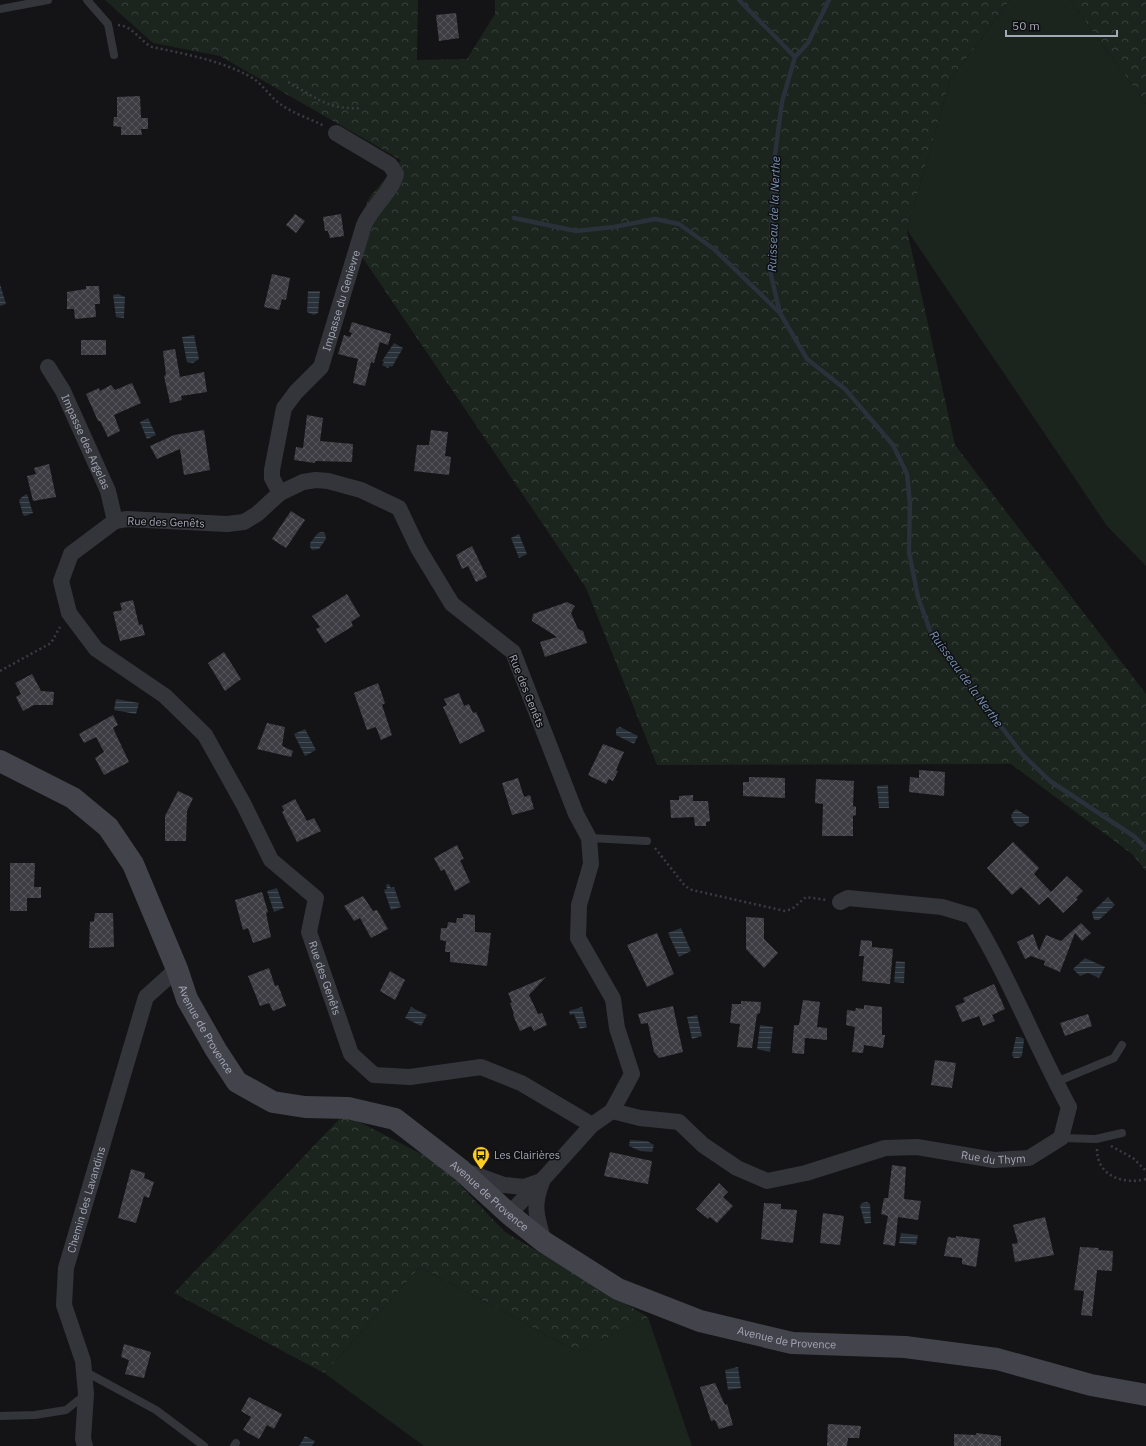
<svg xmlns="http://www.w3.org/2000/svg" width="1146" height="1446" font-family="'IBM Plex Sans',sans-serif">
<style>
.green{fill:#1b241d}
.forest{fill:url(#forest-crowns)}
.water{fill:url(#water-rules)}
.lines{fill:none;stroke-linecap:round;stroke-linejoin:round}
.stream{stroke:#29313a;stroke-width:4.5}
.building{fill:url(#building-cross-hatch)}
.path{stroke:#3a3c42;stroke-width:2.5;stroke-dasharray:2 3;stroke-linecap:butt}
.lane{stroke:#34353b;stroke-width:8}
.street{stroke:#34353b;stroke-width:16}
.secondary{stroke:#42434b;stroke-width:22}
.labels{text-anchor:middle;stroke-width:3;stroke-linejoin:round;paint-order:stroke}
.street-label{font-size:11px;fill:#a4a8b7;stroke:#0f0f11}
.poi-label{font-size:11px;fill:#a4a8b7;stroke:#0f0f11;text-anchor:start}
.water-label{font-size:12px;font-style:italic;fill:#7992b4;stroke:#0f0f11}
</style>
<defs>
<pattern id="forest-crowns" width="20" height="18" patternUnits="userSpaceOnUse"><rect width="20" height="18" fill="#1b241d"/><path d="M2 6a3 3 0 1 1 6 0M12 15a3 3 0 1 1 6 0" fill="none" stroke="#39413c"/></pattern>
<pattern id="water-rules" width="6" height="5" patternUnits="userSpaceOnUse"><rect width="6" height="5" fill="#29313a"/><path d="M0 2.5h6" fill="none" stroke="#454c54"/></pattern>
<pattern id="building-cross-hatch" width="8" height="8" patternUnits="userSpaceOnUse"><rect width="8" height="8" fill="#3e3d43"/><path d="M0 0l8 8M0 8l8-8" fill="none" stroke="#57565c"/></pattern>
</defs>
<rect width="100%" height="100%" fill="#141416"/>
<!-- green -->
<path class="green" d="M 1010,0 L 1070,0 L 1146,104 L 1146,566 L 1107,526 L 907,230 L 950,80 Z
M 420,1267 L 578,1352 L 648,1317 L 692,1446 L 424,1446 L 324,1373 Z"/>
<!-- forest -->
<path class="forest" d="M 105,0 L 418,0 L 417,60 L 467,59 L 495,14 L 495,0 L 1010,0 L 950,80 L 907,230 L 955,445 L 1146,694 L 1146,871 L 1132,854 L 1011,764 L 657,765 L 586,588 L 352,242 L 369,198 L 401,160 L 220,56 L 153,43 Z
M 1070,0 L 1146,0 L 1146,104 Z
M 344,1114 L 439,1163 L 505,1232 L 648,1317 L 578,1352 L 420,1267 L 324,1373 L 174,1293 Z"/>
<!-- water -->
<path class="water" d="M 0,284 L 6,304 L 0,306 Z
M 308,291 L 320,291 L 318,313 L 314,315 L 307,312 Z
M 118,294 L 125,297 L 124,318 L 116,317 L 113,295 Z
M 194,335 L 199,359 L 193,363 L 187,362 L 182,337 Z
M 394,343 L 403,348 L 392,367 L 390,366 L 388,368 L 382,365 L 384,362 L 382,361 Z
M 148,418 L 156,435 L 147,439 L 140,422 Z
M 27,494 L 33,513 L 25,516 L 23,515 L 19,500 L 23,496 Z
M 322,532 L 325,533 L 326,539 L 319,549 L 312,550 L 310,547 L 310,543 L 318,533 Z
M 519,534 L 527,554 L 519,558 L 511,538 Z
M 116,699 L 139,703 L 136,714 L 114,710 Z
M 620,727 L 638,736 L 634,744 L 616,735 L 616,729 Z
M 305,729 L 316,750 L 305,756 L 294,734 Z
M 888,785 L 889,808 L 879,808 L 877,786 Z
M 1016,809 L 1029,817 L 1029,822 L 1022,827 C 1016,827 1012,821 1011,815 Z
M 389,884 L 391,888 L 394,887 L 401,907 L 391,910 L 384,890 L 387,889 L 386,885 Z
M 277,888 L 284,908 L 274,912 L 267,891 Z
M 1108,897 L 1115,905 L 1099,920 L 1094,920 L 1092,912 Z
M 681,928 L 691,951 L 679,957 L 668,933 Z
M 1085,958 L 1105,967 L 1099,978 L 1088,973 L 1080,976 L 1073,969 Z
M 896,961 L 905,962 L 904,983 L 894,982 Z
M 411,1007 L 427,1015 L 421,1026 L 405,1018 Z
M 582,1007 L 587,1027 L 580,1029 L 574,1014 L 570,1015 L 569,1011 Z
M 697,1015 L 702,1036 L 692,1039 L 687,1017 Z
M 760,1025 L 773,1027 L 770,1052 L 757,1049 Z
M 1016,1037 L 1023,1038 L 1024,1040 L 1022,1056 L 1019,1058 L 1014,1058 L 1012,1055 Z
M 630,1140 L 647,1141 L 654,1145 L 652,1152 L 640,1151 L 629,1146 Z
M 867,1202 L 870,1204 L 871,1223 L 865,1224 L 860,1206 L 862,1203 Z
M 901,1233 L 918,1235 L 916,1245 L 899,1243 Z
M 738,1367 L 741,1388 L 728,1390 L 725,1370 Z
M 305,1436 L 315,1441 L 312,1446 L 299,1446 Z"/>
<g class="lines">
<!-- stream -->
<path class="stream" d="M 739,0 L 795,57
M 829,0 L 808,43 L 795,57 L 782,102 L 774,162 L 770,271 L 780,313 L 807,359 L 845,389 L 893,445 L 907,474 L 910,504 L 909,552 L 918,597 L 932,636 L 1023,755 L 1050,781 L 1135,837 L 1146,848
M 514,218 L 576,231 L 614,227 L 655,219 L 679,224 L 714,249 L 779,312"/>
</g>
<!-- building -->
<path class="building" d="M 456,13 L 459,38 L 439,41 L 436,15 Z
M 140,96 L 141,118 L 148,118 L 148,129 L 141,129 L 142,135 L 121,135 L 121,127 L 113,126 L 114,117 L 117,117 L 117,97 Z
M 295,214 L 305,221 L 296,233 L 286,225 Z
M 341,214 L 344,236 L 330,238 L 328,231 L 325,231 L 323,217 Z
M 272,274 L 290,278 L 286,300 L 282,299 L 279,310 L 264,307 Z
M 86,286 L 99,286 L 100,304 L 95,304 L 96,317 L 75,319 L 74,309 L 67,309 L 67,292 L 86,289 Z
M 352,322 L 391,334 L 388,345 L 380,342 L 374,363 L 371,362 L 365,386 L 353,383 L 358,359 L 338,354 L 344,335 L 350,337 L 352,333 L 349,332 Z
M 81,340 L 106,340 L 106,355 L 81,355 Z
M 175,349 L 180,377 L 204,372 L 207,392 L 181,396 L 182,400 L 170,403 L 164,376 L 166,375 L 163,351 Z
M 132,383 L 141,403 L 114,415 L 120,431 L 108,437 L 100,421 L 98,421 L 86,394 L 99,388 L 100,391 L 111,385 L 115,390 Z
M 307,415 L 323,418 L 320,441 L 353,444 L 352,462 L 315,461 L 315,463 L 294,460 L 296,447 L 303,448 Z
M 204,430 L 210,470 L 184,475 L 180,449 L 157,459 L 150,446 L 174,435 Z
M 431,430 L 448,432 L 445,456 L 451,457 L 449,475 L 414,471 L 417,445 L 429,445 Z
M 49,464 L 56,497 L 33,501 L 27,476 L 36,474 L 34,468 Z
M 291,511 L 305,520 L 286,548 L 272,539 Z
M 472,546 L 487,577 L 476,582 L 468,566 L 462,569 L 456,555 Z
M 347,594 L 360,616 L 351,622 L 353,626 L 325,643 L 316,629 L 320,627 L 312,616 Z
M 133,600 L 139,625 L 142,624 L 145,635 L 120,641 L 113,612 L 122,610 L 120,603 Z
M 567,602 L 575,606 L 571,613 L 578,629 L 583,631 L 587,643 L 545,657 L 540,642 L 557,637 L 532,621 L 533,614 Z
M 224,652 L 241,679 L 225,691 L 208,663 Z
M 32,674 L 41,691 L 54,692 L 53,705 L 34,705 L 23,711 L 16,697 L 21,694 L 15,683 Z
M 378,683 L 385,703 L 382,705 L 392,735 L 381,740 L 376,727 L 367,730 L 354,693 Z
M 459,693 L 464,706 L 469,704 L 473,713 L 476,712 L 485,731 L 460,744 L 443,707 L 447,705 L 444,699 Z
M 113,715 L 118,725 L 113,728 L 129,762 L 104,775 L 95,758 L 104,752 L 96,737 L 102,734 L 84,743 L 79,734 Z
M 267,723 L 285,727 L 282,746 L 293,751 L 291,757 L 257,749 Z
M 603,744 L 624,752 L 616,770 L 618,771 L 613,781 L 609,779 L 606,784 L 588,775 Z
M 919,770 L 945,772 L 944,796 L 909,792 L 910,777 L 919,778 Z
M 749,777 L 785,778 L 785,798 L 743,796 L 743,782 L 749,782 Z
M 518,778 L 524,797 L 530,795 L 534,809 L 512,815 L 502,783 Z
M 816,779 L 854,781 L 853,806 L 856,807 L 856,815 L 853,816 L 853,836 L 822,836 L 823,804 L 815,803 Z
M 178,791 L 193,798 L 187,811 L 186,841 L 165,841 L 165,816 Z
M 693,795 L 693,801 L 708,801 L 710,821 L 706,822 L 706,826 L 695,826 L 694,817 L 671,818 L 670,800 L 679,800 L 679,796 Z
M 295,799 L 307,821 L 314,818 L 321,831 L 297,842 L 282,812 L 284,811 L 282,806 Z
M 1013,842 L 1039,868 L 1034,874 L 1051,892 L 1067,876 L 1083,891 L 1076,898 L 1078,899 L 1063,913 L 1048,897 L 1039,905 L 1021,887 L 1012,895 L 987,868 Z
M 457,845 L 464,859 L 460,860 L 470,882 L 455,891 L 444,869 L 441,871 L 434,858 Z
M 10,863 L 35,863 L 34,887 L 41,887 L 41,898 L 27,898 L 27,911 L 10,911 Z
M 262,892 L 268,912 L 266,913 L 271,937 L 253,943 L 248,928 L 243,930 L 235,900 Z
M 363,896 L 373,911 L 377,910 L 388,929 L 371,938 L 360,918 L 354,921 L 344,906 Z
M 95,913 L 113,913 L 114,947 L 89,948 L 90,922 L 94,921 Z
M 463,914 L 475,915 L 475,932 L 491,933 L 487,966 L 450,962 L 450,952 L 445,952 L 446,941 L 440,940 L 441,928 L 447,928 L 448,922 L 456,923 L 457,918 L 463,918 Z
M 746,917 L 764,918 L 764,939 L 778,953 L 764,968 L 746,949 Z
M 1081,923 L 1091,933 L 1082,941 L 1075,933 L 1060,972 L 1044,965 L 1045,961 L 1031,956 L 1025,959 L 1017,942 L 1033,934 L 1039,951 L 1046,935 L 1061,941 Z
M 657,933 L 674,974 L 647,987 L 627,945 Z
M 861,940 L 872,941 L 872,947 L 893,949 L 890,984 L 862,981 L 864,956 L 859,956 Z
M 269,968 L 275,986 L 278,985 L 286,1006 L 273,1011 L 269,1003 L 260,1006 L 248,976 Z
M 390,971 L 405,980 L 395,1000 L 380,991 Z
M 546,977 L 529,995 L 538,1014 L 542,1013 L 547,1025 L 534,1031 L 531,1026 L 520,1031 L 513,1015 L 514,1014 L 510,1003 L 512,1002 L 508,993 Z
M 994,984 L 1005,1009 L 992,1015 L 995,1021 L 983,1026 L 979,1016 L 962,1022 L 955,1006 L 965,1002 L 963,998 Z
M 803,1000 L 820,1002 L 817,1027 L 827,1028 L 827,1040 L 805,1038 L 804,1054 L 792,1053 L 794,1025 L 799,1025 Z
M 741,1001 L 761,1002 L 760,1013 L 757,1014 L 752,1048 L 737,1047 L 740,1024 L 730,1023 L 732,1004 L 741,1004 Z
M 864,1005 L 882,1007 L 882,1035 L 885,1035 L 883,1048 L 864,1045 L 863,1053 L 852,1052 L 855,1027 L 846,1025 L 847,1010 L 855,1011 L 856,1008 L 864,1009 Z
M 673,1006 L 683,1052 L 659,1058 L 654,1052 L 648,1023 L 641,1024 L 638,1014 Z
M 1088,1014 L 1092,1026 L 1065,1036 L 1060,1023 Z
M 935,1060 L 956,1063 L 952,1088 L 931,1085 Z
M 610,1152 L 652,1161 L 648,1184 L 604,1176 Z
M 892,1165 L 906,1167 L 904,1199 L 921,1201 L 918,1220 L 898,1217 L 895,1246 L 883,1244 L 888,1216 L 881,1214 L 884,1198 L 888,1198 Z
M 131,1169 L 145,1173 L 144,1178 L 154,1182 L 149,1198 L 144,1196 L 136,1223 L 118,1218 Z
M 719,1183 L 728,1192 L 723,1197 L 733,1206 L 717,1223 L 710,1217 L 708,1219 L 696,1209 Z
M 764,1203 L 781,1204 L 781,1209 L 797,1210 L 793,1243 L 761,1239 Z
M 823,1213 L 844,1216 L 840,1245 L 820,1243 Z
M 1045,1217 L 1054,1255 L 1015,1262 L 1012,1244 L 1018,1243 L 1013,1225 Z
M 956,1236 L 980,1239 L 976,1267 L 962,1264 L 962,1258 L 944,1256 L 948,1237 L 956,1238 Z
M 1080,1247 L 1099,1248 L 1098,1250 L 1113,1251 L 1112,1271 L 1097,1270 L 1092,1316 L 1081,1315 L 1084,1291 L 1074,1290 Z
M 124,1344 L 151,1352 L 144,1378 L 125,1374 L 129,1360 L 121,1357 Z
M 715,1383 L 725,1405 L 727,1404 L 733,1425 L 719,1429 L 715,1420 L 711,1421 L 700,1387 Z
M 249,1397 L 282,1414 L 274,1429 L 267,1425 L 259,1439 L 243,1430 L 251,1417 L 241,1411 Z
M 828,1424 L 861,1426 L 859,1438 L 848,1438 L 847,1446 L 827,1446 Z
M 976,1433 L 1001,1436 L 1001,1446 L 954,1446 L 954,1434 L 976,1435 Z"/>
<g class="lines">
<!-- path -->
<path class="path" d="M 118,25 C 133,26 140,41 152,47 C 185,54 219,60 249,76 C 263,83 270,98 283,106 C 295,114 311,119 324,126
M 288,82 C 315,97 328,110 360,108
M 0,671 L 51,643 L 60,627
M 655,848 L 685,886 L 692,890 L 785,911 L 792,909 L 806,897 L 826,900
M 1111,1146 L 1133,1158 L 1146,1171
M 1097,1149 C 1097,1176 1123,1185 1146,1179"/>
<!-- lane -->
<path class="lane" d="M 87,0 L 108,24 L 114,55
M 0,9 L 48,0
M 589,838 L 647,841
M 1056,1082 L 1114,1058 L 1122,1045
M 1061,1138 L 1096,1139 L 1122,1133
M 84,1371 L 156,1410 L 204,1446
M 0,1416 L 35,1415 L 66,1410 L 86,1394
M 234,1446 L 236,1443"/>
<!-- street -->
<g class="street">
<path id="s1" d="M 48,367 L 63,391 L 108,491 L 115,521"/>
<path id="s2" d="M 280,493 L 272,478 L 272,470 L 284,408 L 296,392 L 321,367 L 364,225 C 371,208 393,190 396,174 L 390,165 L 336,133"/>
<path id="s3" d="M 612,1111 L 640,1118 L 679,1122 L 703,1145 L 737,1168 L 767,1181 L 806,1173 L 885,1148 L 917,1147 L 994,1160 L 1029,1158 L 1061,1138 L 1069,1107 C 1035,1044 1009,977 972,916 L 942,907 L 848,898 L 840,902"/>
<path d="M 468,1172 L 504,1185 L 524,1187 L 541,1181"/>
<path d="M 542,1182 C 532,1207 537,1217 544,1242"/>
<path id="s4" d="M 509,1214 L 546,1176 L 592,1125 L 612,1111 L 632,1074 L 617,1028 L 613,999 L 578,938 L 579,905 L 591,864 L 589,838 L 576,814 L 513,652 L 452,604 L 418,548 L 399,508 L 361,490 L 328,481 L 316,480 L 303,482 L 280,493 L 257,514 L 244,522 L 227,524 L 127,519 L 115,521 L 71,554 L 61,581 L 69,613 L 96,649 L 165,696 L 205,735 L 244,805 L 271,860 L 316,898 L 309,932 L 351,1054 L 374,1075 L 410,1077 L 481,1067 L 521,1083 L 592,1125"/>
<path id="s5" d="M 85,1446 L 83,1439 L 86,1394 L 83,1361 L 64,1305 L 66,1268 L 146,997 L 177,969"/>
</g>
<!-- secondary -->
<path class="secondary" id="s6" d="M 0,761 L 73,798 L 108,827 L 133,864 L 177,969 L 187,999 L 216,1050 L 237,1082 L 273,1102 L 305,1107 L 348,1108 L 395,1119 L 461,1170 L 509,1214 L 544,1242 L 618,1289 L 700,1321 L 792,1343 L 905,1347 L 997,1359 L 1091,1385 L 1146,1395"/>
</g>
<!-- icons -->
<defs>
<symbol id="bus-pin" viewBox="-11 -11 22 30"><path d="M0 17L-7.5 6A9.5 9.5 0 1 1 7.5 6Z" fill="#fecc23" stroke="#0f0f11"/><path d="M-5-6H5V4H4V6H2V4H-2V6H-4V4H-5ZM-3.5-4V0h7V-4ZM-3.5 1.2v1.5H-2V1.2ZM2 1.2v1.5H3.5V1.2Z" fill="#111"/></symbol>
</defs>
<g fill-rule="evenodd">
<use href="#bus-pin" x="471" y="1145" width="20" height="27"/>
</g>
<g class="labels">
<!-- street labels -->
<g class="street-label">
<text dy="4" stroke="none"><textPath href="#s2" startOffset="213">Impasse du Genievre</textPath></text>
<text dy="4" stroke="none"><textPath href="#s1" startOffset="84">Impasse des Argelas</textPath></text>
<text transform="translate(166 522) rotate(2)" y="4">Rue des Genêts</text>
<text transform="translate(527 691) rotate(68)" y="4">Rue des Genêts</text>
<text dy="4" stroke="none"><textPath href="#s4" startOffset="1714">Rue des Genêts</textPath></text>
<text dy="4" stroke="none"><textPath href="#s6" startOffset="353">Avenue de Provence</textPath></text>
<text dy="4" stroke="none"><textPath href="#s3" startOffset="407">Rue du Thym</textPath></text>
<text dy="4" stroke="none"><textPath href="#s6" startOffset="701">Avenue de Provence</textPath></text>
<text dy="4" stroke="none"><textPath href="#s5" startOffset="253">Chemin des Lavandins</textPath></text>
<text dy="4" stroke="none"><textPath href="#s6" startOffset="1037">Avenue de Provence</textPath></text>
</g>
<!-- poi labels -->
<g class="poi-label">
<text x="494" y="1159">Les Clairières</text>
</g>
<!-- water labels -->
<g class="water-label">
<text transform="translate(774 214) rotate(-88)" y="4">Ruisseau de la Nerthe</text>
<text transform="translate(966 679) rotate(54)" y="4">Ruisseau de la Nerthe</text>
</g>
</g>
<!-- scale -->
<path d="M1006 30v6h111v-6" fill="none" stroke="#a4a8b7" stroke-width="2"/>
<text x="1012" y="30" font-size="12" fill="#a4a8b7" stroke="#0f0f11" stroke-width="3" paint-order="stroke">50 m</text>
</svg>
